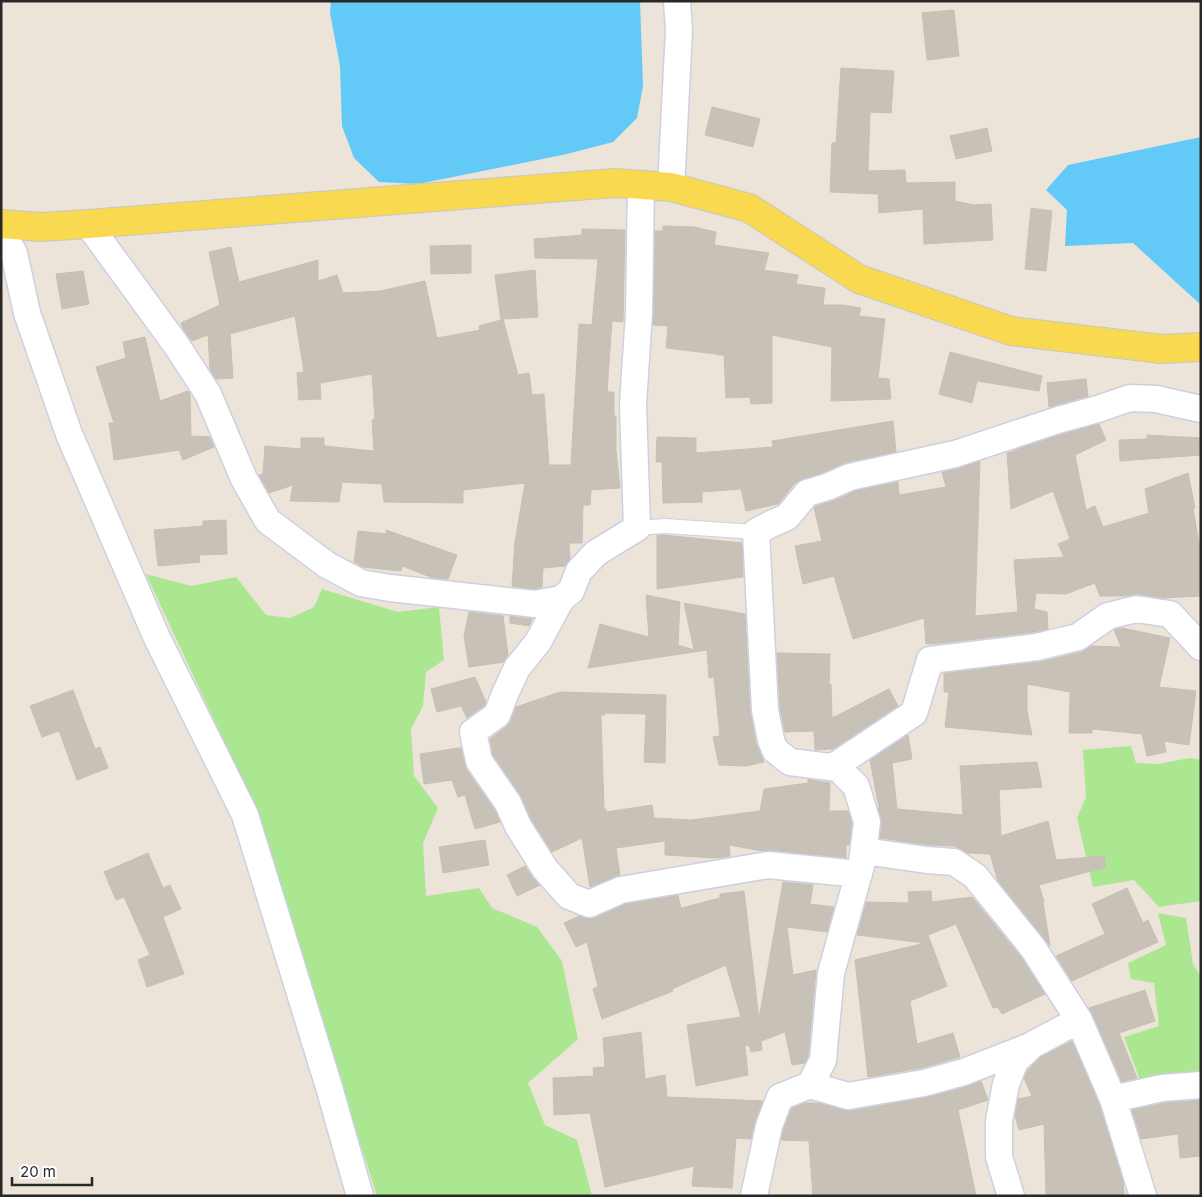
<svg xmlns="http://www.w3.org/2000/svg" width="1202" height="1197" font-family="Inter,sans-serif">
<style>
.green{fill:#aae790}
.water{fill:#63c9f6}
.building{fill:#c7c1b8;stroke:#c7c0b2}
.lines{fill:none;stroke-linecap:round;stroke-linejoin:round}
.lane-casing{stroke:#cdd0e2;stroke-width:16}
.street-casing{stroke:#cdd0e2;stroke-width:29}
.primary-casing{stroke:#c7c7c7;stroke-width:30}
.lane{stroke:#fff;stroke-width:14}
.street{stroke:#fff;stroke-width:26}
.primary{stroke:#f9d94f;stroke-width:28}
</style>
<rect width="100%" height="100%" fill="#ece4d8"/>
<!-- green -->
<path class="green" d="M 146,574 L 191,586 L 236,577 L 266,615 L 290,618 L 314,607 L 322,589 L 398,612 L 439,607 L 444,660 L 426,672 L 423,706 L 411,729 L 414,776 L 438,808 L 423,843 L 426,896 L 479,888 L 492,908 L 537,927 L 562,961 L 578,1039 L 528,1083 L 545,1125 L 577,1140 L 592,1196 L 377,1196 L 254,806 Z
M 1131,746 L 1136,763 L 1158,764 L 1190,758 L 1201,760 L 1201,901 L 1159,907 L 1134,880 L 1093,887 L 1077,818 L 1086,797 L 1083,750 Z
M 1158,913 L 1186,918 L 1193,964 L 1201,977 L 1201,1073 L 1140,1080 L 1124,1037 L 1159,1026 L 1154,983 L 1131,979 L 1128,963 L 1166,945 Z"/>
<!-- water -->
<path class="water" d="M 331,1 L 640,1 L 643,86 L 637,118 L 613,142 L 567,154 L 418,184 L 379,182 L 354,158 L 342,126 L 340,66 L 330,13 Z
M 1201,137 L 1201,305 L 1133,243 L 1065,246 L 1067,210 L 1046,190 L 1068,165 Z"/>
<!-- building -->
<path class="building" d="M 954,10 L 959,56 L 927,60 L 922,13 Z
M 841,68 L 894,71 L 891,113 L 870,112 L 868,171 L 905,170 L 906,183 L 955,182 L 955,201 L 974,205 L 991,204 L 993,240 L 924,244 L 923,209 L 879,213 L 878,194 L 830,192 L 832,143 L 836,143 Z
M 712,107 L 760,119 L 753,147 L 705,135 Z
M 987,128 L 992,151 L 956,159 L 950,136 Z
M 1031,208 L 1052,211 L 1046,271 L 1025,269 Z
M 663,226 L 694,227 L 716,232 L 714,245 L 769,253 L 764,270 L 798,275 L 796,284 L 825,288 L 823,305 L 843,305 L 861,308 L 859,316 L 885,319 L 878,378 L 889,379 L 891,399 L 831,401 L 832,347 L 772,335 L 772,403 L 751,404 L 750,397 L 726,398 L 724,355 L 717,355 L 717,354 L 666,348 L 668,326 L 653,325 L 655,231 L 663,231 Z
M 582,229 L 625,230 L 623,322 L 612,321 L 607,392 L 614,392 L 614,416 L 616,416 L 616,451 L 620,488 L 591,490 L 590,505 L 583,505 L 582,543 L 569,543 L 570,559 L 565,566 L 543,568 L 542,587 L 534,589 L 512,586 L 515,542 L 525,483 L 463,490 L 463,503 L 384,502 L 382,484 L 342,482 L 339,502 L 290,501 L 293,485 L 269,493 L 259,475 L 263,474 L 265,446 L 301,449 L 301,438 L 324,438 L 324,446 L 374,451 L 372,420 L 375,419 L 372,374 L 320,383 L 321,399 L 299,400 L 297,373 L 304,372 L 295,316 L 230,334 L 233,378 L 216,379 L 210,369 L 208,335 L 192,341 L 183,329 L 181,323 L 220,305 L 209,252 L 231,247 L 239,282 L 318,260 L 318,281 L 337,275 L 343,293 L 380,291 L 425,281 L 437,338 L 480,330 L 479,326 L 501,320 L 495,275 L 535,270 L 538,317 L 503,319 L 518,375 L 529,373 L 532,395 L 544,394 L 549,465 L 571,465 L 579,324 L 592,325 L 598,259 L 535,258 L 534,239 L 582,235 Z
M 471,245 L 471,273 L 431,274 L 430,246 Z
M 83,271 L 89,304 L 62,309 L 56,274 Z
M 145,337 L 160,401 L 188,391 L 190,394 L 191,436 L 210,437 L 214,447 L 183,460 L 179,450 L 114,460 L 109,423 L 114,423 L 96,367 L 126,358 L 123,342 Z
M 950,352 L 1042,376 L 1039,391 L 977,381 L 972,403 L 939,394 Z
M 1086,379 L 1088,396 L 1049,407 L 1047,383 Z
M 893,421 L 896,452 L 847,462 L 822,473 L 803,479 L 795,483 L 778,504 L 746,511 L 741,489 L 702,492 L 702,502 L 663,503 L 662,462 L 656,462 L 657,437 L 696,438 L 696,453 L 773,447 L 772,441 Z
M 1099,424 L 1106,440 L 1075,455 L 1086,510 L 1095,506 L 1103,527 L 1149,513 L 1145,489 L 1188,473 L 1195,508 L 1193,509 L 1201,555 L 1201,596 L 1162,598 L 1138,594 L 1124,596 L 1100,596 L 1095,583 L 1066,594 L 1036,593 L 1034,609 L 1047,612 L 1048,629 L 1034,632 L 943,643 L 926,644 L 924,618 L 853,639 L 834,576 L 803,584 L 795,546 L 822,541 L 814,508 L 816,506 L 833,501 L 855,491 L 898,482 L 899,495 L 946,487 L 942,472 L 960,468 L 980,461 L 975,616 L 1018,612 L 1014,560 L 1064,557 L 1058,544 L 1070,539 L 1053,491 L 1011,509 L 1007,453 L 1015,451 L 1015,450 L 1062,434 Z
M 1147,435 L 1201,438 L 1201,455 L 1120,461 L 1119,440 L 1147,439 Z
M 226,520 L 227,554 L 199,555 L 200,562 L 158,566 L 154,530 L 203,526 L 203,521 Z
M 386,530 L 457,555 L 448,579 L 433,578 L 402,566 L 401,571 L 363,567 L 354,562 L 358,531 L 387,534 Z
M 657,535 L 664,535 L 742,543 L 743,577 L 657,589 Z
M 646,595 L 680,602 L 678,645 L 694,650 L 684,603 L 745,614 L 750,711 L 756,743 L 764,762 L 746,766 L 719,765 L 713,737 L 720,736 L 714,677 L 709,678 L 707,650 L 588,668 L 600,624 L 649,637 Z
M 469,612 L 503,616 L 508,655 L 504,662 L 469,667 L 464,636 Z
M 510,616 L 532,619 L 531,622 L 529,626 L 510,623 Z
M 1122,628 L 1170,638 L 1159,687 L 1196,691 L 1189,745 L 1164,741 L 1166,752 L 1147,756 L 1142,734 L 1092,729 L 1092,733 L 1069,733 L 1070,692 L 1027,684 L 1027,711 L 1032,735 L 945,727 L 949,692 L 944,692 L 944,673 L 1040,662 L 1082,652 L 1092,646 L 1121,647 L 1114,630 Z
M 777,653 L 830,654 L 829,684 L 831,684 L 832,718 L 889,689 L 898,706 L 833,749 L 815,750 L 814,731 L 785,732 L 780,708 Z
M 475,677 L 486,702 L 485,705 L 467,718 L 461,706 L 437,712 L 431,689 Z
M 73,690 L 95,749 L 100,747 L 108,768 L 77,780 L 59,731 L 42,737 L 30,706 Z
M 560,692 L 666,695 L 665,763 L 644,762 L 646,714 L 605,713 L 605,715 L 601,715 L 604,809 L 606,809 L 606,812 L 652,805 L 654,818 L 691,820 L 760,811 L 764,789 L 808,783 L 808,779 L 817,781 L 830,783 L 829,811 L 848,811 L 852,823 L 849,845 L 846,845 L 846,858 L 769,850 L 763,851 L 729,845 L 730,856 L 717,858 L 665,855 L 665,841 L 616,848 L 620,875 L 590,887 L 582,838 L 552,852 L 531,819 L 520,795 L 493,755 L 490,739 L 506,727 L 511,720 L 516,707 Z
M 908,735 L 912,759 L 892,763 L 897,809 L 963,815 L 960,766 L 1037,762 L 1042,787 L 999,790 L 1001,836 L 1048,821 L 1056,860 L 1104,856 L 1106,867 L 1039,885 L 1044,902 L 1043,902 L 1050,946 L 998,881 L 990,854 L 967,853 L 955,846 L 929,845 L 880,838 L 881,818 L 878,808 L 879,808 L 870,760 Z
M 458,748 L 461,748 L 466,769 L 495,810 L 500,822 L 475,829 L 465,795 L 458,797 L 452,780 L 424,784 L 420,754 Z
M 485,840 L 489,865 L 443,873 L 439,847 Z
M 148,853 L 163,888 L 170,885 L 181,909 L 163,917 L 184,974 L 147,987 L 138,960 L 150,955 L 124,897 L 116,900 L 104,872 Z
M 525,866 L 532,877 L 540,885 L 517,896 L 507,875 Z
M 783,882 L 813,885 L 810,904 L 834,907 L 827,932 L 787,927 L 793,975 L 816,970 L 816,971 L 808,1056 L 805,1063 L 792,1065 L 785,1032 L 761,1041 L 762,1050 L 751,1052 L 749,1045 L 745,1046 L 748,1075 L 696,1086 L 687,1025 L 741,1017 L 726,965 L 672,989 L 673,991 L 602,1019 L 593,989 L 598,987 L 587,942 L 576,947 L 564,923 L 579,916 L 589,919 L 595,918 L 625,904 L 678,895 L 681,908 L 720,898 L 720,894 L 744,891 L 759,1019 Z
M 1127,888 L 1143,923 L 1148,920 L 1158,942 L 1072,981 L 1056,956 L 1105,934 L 1092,904 Z
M 931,891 L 932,902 L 972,897 L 1021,957 L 1045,994 L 1002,1014 L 998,1007 L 993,1008 L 956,924 L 928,935 L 947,986 L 910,1001 L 917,1044 L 953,1033 L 960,1057 L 921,1068 L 868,1077 L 855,960 L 925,943 L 857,935 L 866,902 L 909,903 L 908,892 Z
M 1145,990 L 1155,1021 L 1119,1033 L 1137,1078 L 1122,1082 L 1089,1008 Z
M 641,1032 L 645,1079 L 665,1075 L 667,1097 L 763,1101 L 755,1121 L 751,1139 L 736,1138 L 732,1188 L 692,1186 L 694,1166 L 605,1187 L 590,1113 L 554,1115 L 553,1078 L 594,1076 L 593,1068 L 605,1067 L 603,1038 Z
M 1072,1041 L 1099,1104 L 1123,1181 L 1124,1196 L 1046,1196 L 1044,1124 L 1019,1130 L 1015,1116 L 1018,1099 L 1032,1096 L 1024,1078 L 1028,1070 L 1041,1057 Z
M 981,1081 L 988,1100 L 958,1110 L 976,1196 L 813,1196 L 809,1141 L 781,1140 L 783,1130 L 792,1108 L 806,1103 L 819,1103 L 844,1110 L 851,1111 L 928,1097 L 968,1086 Z
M 1201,1100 L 1201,1156 L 1180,1158 L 1178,1134 L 1141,1139 L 1132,1110 L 1164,1103 Z"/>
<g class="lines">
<defs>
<path id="lane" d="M 637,528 L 665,526 L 756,532"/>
<path id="street" d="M 671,187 L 679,30 L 677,1
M 88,224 L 177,346 L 208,394 L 244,479 L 268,521 L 327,565 L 361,583 L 390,588 L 535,604 L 561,599 L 571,591 L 579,571 L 596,553 L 637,528 L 633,404 L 639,313 L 641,185
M 1,231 L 14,253 L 27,313 L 69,434 L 157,638 L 245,815 L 329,1087 L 360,1196
M 561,599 L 538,642 L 517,668 L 505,694 L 497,715 L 473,732 L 479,761 L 508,803 L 518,826 L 545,869 L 569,896 L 589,904 L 621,890 L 768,865 L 859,874
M 833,767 L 914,713 L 930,660 L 1037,647 L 1078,637 L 1108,616 L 1136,609 L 1170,614 L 1201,647
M 864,851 L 927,860 L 954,862 L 975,876 L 1033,948 L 1079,1020 L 1032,1045 L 1015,1061 L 1006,1084 L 999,1121 L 999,1157 L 1011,1196
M 1079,1020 L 1113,1099 L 1162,1088 L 1201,1085
M 810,1085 L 848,1096 L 924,1083 L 964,1072 L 1028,1047
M 1113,1099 L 1143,1196
M 754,1196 L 769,1126 L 780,1097 L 810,1085 L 823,1060 L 831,973 L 862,862 L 867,822 L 856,786 L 838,768 L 790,762 L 775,750 L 771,740 L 765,710 L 756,532 L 771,524 L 787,517 L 807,493 L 827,487 L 850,477 L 955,454 L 1058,420 L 1098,409 L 1130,398 L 1156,399 L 1201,409"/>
<path id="primary" d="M 1,224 L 41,227 L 88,224 L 615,183 L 671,187 L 749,208 L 859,279 L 1011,331 L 1162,349 L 1201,347"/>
</defs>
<!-- lane casing -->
<use href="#lane" class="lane-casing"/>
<!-- street casing -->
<use href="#street" class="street-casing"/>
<!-- primary casing -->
<use href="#primary" class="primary-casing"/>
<!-- lane -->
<use href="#lane" class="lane"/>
<!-- street -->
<use href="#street" class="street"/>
<!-- primary -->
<use href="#primary" class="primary"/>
</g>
<!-- border -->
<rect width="1202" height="1197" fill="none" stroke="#282828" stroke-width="5"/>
<!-- scale -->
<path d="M12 1177v8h80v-8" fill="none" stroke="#282828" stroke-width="2.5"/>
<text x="20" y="1177" font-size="15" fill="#282828" stroke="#ffffff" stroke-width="4" paint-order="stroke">20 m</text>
</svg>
